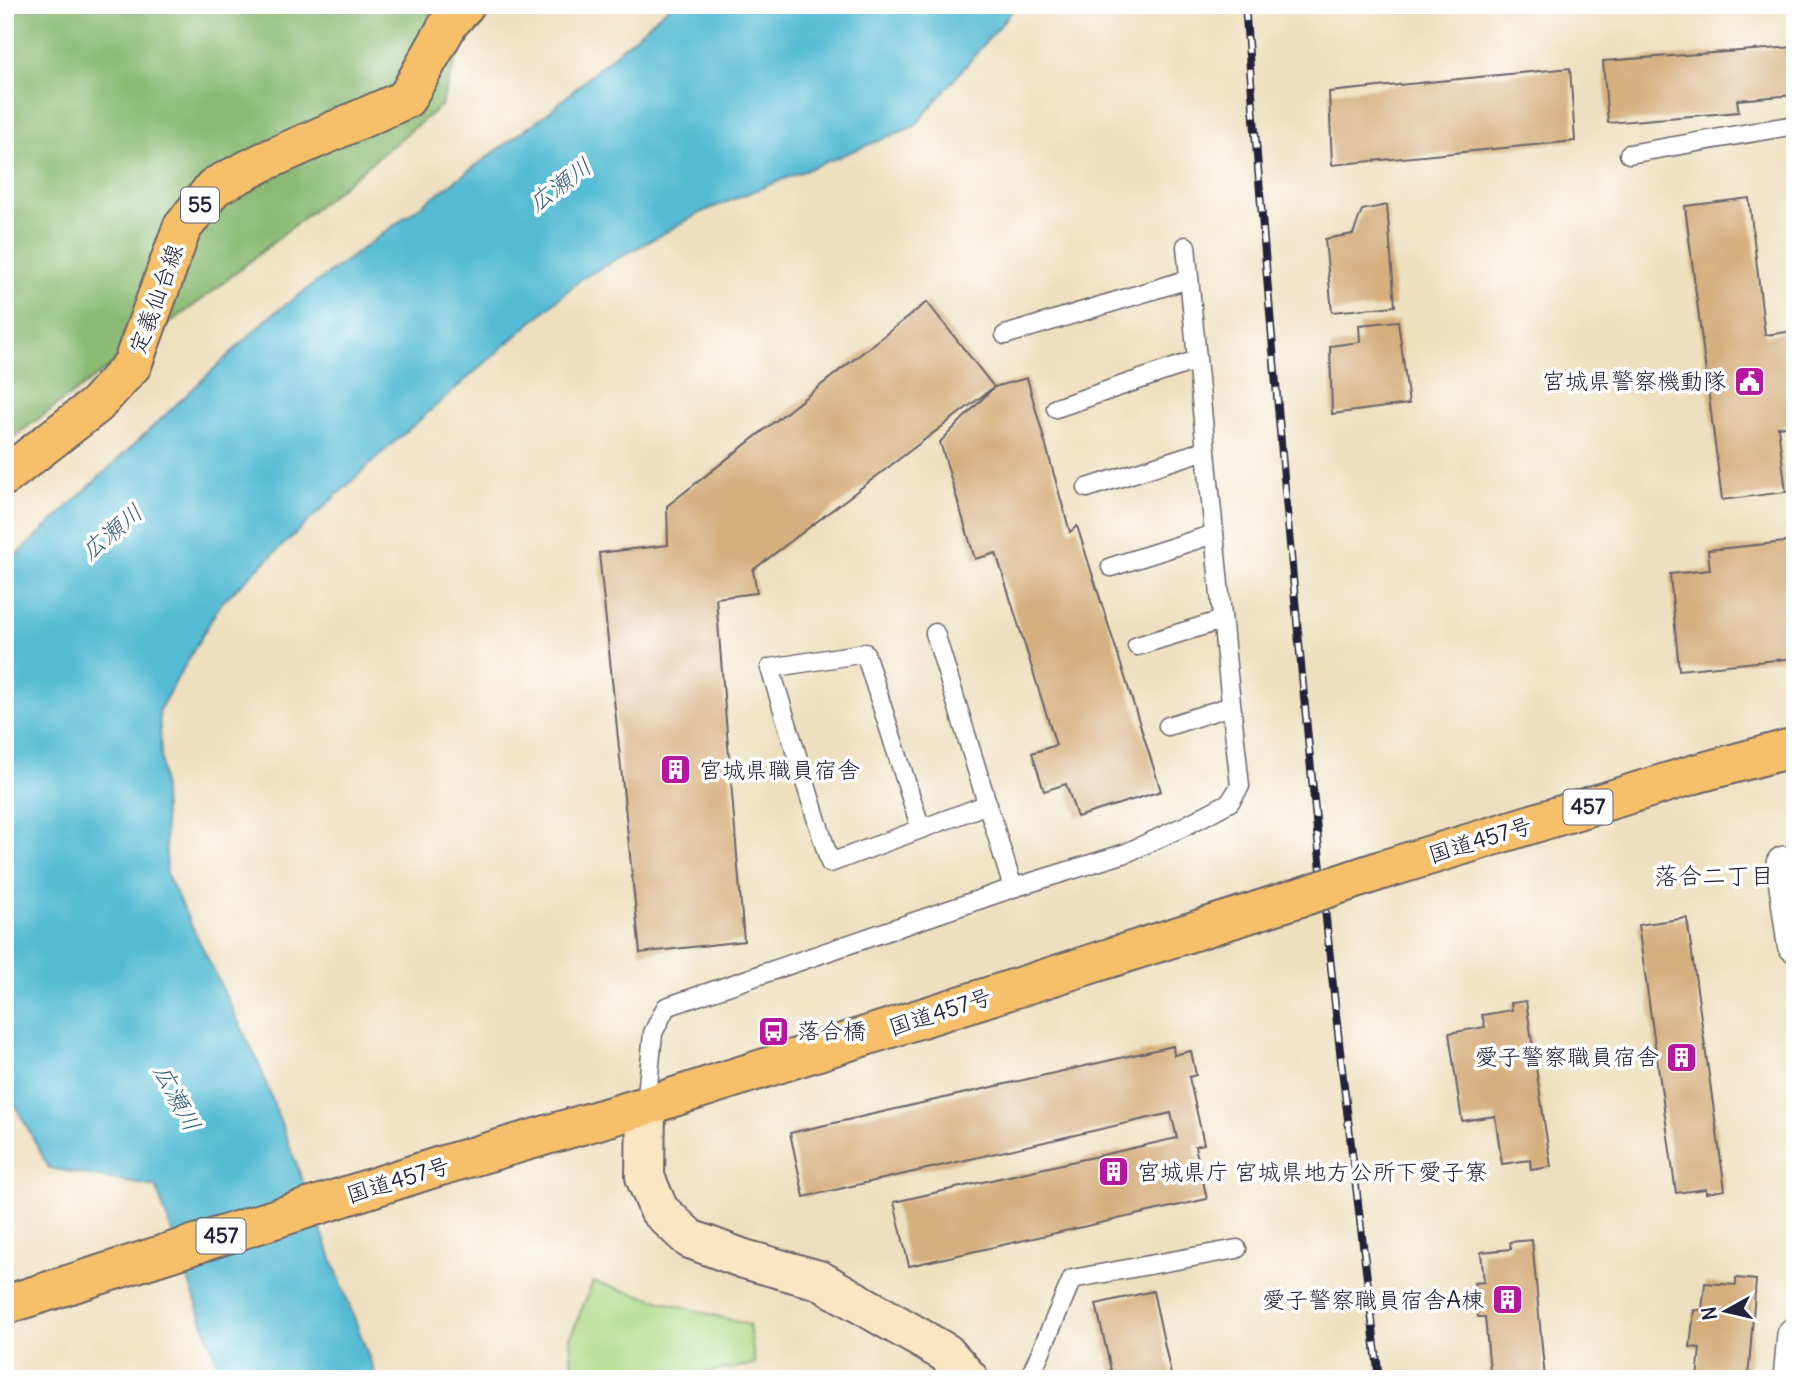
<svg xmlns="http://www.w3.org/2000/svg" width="1800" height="1384" font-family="Delius,'Klee One',sans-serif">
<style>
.green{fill:#adda86;stroke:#687e60;stroke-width:2}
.forest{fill:#8aba73;stroke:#566e57;stroke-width:2}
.water{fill:#55bbd4;stroke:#3c6e88;stroke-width:2}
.building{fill:#d5af7e}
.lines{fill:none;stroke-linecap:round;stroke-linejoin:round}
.lane-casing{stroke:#696469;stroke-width:21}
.street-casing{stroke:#696469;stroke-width:38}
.secondary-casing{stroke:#696469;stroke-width:42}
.primary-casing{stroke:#696469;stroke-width:42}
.highway-casing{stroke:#696469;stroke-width:42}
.lane{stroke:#fff;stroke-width:18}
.street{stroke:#fff;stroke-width:35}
.secondary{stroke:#fbe6c4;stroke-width:38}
.primary{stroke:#f6c06b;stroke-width:38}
.highway{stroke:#f6c06b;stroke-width:38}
.rail-casing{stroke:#22223b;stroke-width:8}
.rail{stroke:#fff;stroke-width:5;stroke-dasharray:16;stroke-linecap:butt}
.highway-bridge-casing{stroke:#696469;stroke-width:42;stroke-linecap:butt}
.highway-bridge{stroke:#f6c06b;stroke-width:38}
.labels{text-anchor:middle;stroke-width:7;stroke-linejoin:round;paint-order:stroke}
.shield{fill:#fff;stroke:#646476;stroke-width:2}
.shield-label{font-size:21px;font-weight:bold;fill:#22223b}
.street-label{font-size:23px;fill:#22223b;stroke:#fff}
.poi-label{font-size:23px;fill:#22223b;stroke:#fff;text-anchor:end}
.water-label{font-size:24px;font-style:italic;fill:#365f78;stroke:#fff}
.neighbourhood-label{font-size:24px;fill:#22223b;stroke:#fff}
</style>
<rect width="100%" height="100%" fill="#fff"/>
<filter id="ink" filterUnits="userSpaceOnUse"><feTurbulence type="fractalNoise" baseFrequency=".0143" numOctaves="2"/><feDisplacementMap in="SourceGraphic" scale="14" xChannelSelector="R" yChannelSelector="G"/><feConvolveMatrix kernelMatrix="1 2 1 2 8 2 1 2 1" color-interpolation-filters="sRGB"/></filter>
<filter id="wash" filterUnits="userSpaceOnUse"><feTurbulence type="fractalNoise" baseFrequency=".00686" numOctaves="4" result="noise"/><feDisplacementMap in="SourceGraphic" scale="28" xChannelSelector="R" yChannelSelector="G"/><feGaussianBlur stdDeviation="1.57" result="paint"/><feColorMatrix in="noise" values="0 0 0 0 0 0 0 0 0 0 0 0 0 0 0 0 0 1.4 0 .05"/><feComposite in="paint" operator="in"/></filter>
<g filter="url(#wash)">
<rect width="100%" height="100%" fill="#eee0bf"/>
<!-- green -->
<path class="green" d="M 593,1282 L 749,1325 L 755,1364 L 672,1379 L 573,1379 L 570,1338 Z"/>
<!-- forest -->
<path class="forest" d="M 5,5 L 474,5 L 441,106 L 211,293 L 5,443 Z"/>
<!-- water -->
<path class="water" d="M 671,5 L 1017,5 L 915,126 L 702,212 L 581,279 L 384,451 L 221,603 L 159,710 L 167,875 L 258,1062 L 377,1379 L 223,1379 L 156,1187 L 49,1168 L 5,1086 L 5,566 L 269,317 L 549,112 Z"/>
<g id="blocks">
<!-- building -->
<path class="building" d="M 1795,47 L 1795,95 L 1737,100 L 1739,112 L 1608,123 L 1603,61 Z
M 1570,68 L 1575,141 L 1332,165 L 1329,92 Z
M 1749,198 L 1765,335 L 1795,331 L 1795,425 L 1778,427 L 1786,492 L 1722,500 L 1685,206 Z
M 1387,205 L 1395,306 L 1332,312 L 1325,239 L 1353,234 L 1362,210 Z
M 927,302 L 994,387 L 1027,378 L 1070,532 L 1077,526 L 1161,791 L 1077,817 L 1066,784 L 1044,791 L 1032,753 L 1056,745 L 996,553 L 975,559 L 940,442 L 994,387 L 753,570 L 757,593 L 716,598 L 744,941 L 640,953 L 599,553 L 668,545 L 667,506 Z
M 1398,321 L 1409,404 L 1332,414 L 1330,346 L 1360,342 L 1359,325 Z
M 1795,541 L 1795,658 L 1679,670 L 1670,574 L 1710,570 L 1708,550 Z
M 1687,918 L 1725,1190 L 1706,1193 L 1706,1189 L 1676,1193 L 1638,925 Z
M 1526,1001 L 1551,1167 L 1531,1170 L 1530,1160 L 1502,1164 L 1495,1116 L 1462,1121 L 1449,1033 L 1485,1027 L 1482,1015 L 1512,1010 L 1511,1003 Z
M 1173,1046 L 1174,1055 L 1191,1051 L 1196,1075 L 1189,1077 L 1204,1144 L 1195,1146 L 1207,1199 L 909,1266 L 894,1202 L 1177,1138 L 1171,1113 L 804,1197 L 790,1133 Z
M 1532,1240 L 1545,1379 L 1484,1379 L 1483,1373 L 1490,1372 L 1485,1317 L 1478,1317 L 1474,1283 L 1484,1282 L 1481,1252 L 1511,1249 L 1510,1242 Z
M 1736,1278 L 1756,1280 L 1748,1379 L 1697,1379 L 1700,1348 L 1690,1347 L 1694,1310 L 1702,1310 L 1705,1283 L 1736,1285 Z
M 1153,1291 L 1172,1379 L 1113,1379 L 1096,1304 Z"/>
</g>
</g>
<g filter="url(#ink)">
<use href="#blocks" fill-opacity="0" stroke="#696469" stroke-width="2"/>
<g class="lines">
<defs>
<path id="lane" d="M 1629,154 L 1795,125
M 1005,335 L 1189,279
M 1056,408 L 1197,360
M 1087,488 L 1206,450
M 1111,567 L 1214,534
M 935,633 L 1013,888
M 1137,646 L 1222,620
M 1168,726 L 1231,706
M 921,829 L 865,653 L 770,668 L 830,863 L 988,804
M 646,1106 L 653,1033 L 666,1007 L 1013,888 L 1126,853 L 1187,825 L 1230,802 L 1240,786 L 1226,656 L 1186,246
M 1029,1379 L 1072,1279 L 1237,1249"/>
<path id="street" d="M 1784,864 L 1795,944
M 1791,1379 L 1795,1335"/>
<path id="secondary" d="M 646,1106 L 645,1177 L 659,1210 L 690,1239 L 744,1259 L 819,1280 L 946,1353 L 969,1379"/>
<path id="primary" d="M 5,476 L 96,405 L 132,365 L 182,228 L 214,187 L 263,162 L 406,99 L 449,23 L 465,5"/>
<path id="highway" d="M 1382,870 L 1695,774 L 1795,747
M 5,1305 L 437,1167 L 646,1106 L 1304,896"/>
</defs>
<!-- lane casing -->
<use href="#lane" class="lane-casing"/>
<!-- street casing -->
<use href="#street" class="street-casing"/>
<!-- secondary casing -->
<use href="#secondary" class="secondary-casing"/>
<!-- primary casing -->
<use href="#primary" class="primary-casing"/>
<!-- highway casing -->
<use href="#highway" class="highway-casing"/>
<!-- lane -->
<use href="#lane" class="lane"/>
<!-- street -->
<use href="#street" class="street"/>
<!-- secondary -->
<use href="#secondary" class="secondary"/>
<!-- primary -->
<use href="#primary" class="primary"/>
<!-- highway -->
<use href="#highway" class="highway"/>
<defs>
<path id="rail" d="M 1245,5 C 1273,360 1303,715 1342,1069 C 1354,1172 1367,1275 1379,1379"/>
</defs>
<!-- rail casing -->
<use href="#rail" class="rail-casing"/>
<!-- rail -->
<use href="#rail" class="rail"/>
<defs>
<path id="highway-bridge" d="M 1304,896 L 1382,870"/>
</defs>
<!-- highway-bridge casing -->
<use href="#highway-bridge" class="highway-bridge-casing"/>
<!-- highway-bridge -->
<use href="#highway-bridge" class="highway-bridge"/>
</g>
</g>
<!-- icons -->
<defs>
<symbol id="civic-square" viewBox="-11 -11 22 22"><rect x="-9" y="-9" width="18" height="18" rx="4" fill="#b5179e" stroke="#fff"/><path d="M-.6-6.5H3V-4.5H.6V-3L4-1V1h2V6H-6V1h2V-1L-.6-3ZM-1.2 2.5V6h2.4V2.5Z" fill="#fff"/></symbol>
<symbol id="building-square" viewBox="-11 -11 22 22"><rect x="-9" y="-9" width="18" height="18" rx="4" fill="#b5179e" stroke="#fff"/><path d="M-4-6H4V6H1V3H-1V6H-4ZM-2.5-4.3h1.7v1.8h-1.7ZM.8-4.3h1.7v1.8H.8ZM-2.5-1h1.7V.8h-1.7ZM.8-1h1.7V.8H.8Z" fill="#fff"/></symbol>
<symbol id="bus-square" viewBox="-11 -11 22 22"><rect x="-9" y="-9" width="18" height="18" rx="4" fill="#b5179e" stroke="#fff"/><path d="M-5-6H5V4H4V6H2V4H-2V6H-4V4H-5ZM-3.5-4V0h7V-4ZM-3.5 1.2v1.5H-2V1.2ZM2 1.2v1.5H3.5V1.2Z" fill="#fff"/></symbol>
</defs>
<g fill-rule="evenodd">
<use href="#civic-square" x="1732" y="364" width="35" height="35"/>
<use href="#building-square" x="658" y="752" width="35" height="35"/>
<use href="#bus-square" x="756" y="1014" width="35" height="35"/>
<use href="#building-square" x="1664" y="1040" width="35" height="35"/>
<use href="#building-square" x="1096" y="1154" width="35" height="35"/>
<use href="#building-square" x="1490" y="1282" width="35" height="35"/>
</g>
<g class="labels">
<!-- shield labels -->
<g class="shield">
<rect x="181" y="187.5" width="38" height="35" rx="5"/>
<rect x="1563.5" y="789.5" width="49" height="35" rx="5"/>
<rect x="196.5" y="1218.5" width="49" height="35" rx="5"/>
</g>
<g class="shield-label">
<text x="200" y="212">55</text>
<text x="1588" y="814">457</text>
<text x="221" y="1243">457</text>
</g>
<!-- street labels -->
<g class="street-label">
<text transform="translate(156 299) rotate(-70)" y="8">定義仙台線</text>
<text transform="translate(1480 840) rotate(-17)" y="8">国道457号</text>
<text transform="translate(940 1012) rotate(-18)" y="8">国道457号</text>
<text transform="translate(398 1180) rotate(-17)" y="8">国道457号</text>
</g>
<!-- poi labels -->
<g class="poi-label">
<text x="1726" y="389">宮城県警察機動隊</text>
<text x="699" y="778" text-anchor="start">宮城県職員宿舎</text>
<text x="797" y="1039" text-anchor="start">落合橋</text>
<text x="1659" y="1065">愛子警察職員宿舎</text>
<text x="1137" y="1180" text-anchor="start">宮城県庁 宮城県地方公所下愛子寮</text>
<text x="1484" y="1308">愛子警察職員宿舎A棟</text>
</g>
<!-- water labels -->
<g class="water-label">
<text transform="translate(560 185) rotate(-37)" y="8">広瀬川</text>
<text transform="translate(112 532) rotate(-40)" y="8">広瀬川</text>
<text transform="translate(177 1098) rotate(62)" y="8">広瀬川</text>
</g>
<!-- neighbourhood labels -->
<g class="neighbourhood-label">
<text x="1714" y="884">落合二丁目</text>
</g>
</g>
<!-- margin -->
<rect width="1800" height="1384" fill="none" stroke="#fff" stroke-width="28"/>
<!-- north arrow -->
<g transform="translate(1726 1311) rotate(262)" stroke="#ffffff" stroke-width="5" paint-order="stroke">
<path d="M0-5L12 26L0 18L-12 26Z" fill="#22223b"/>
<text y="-10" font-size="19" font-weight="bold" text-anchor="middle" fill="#22223b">N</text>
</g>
</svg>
